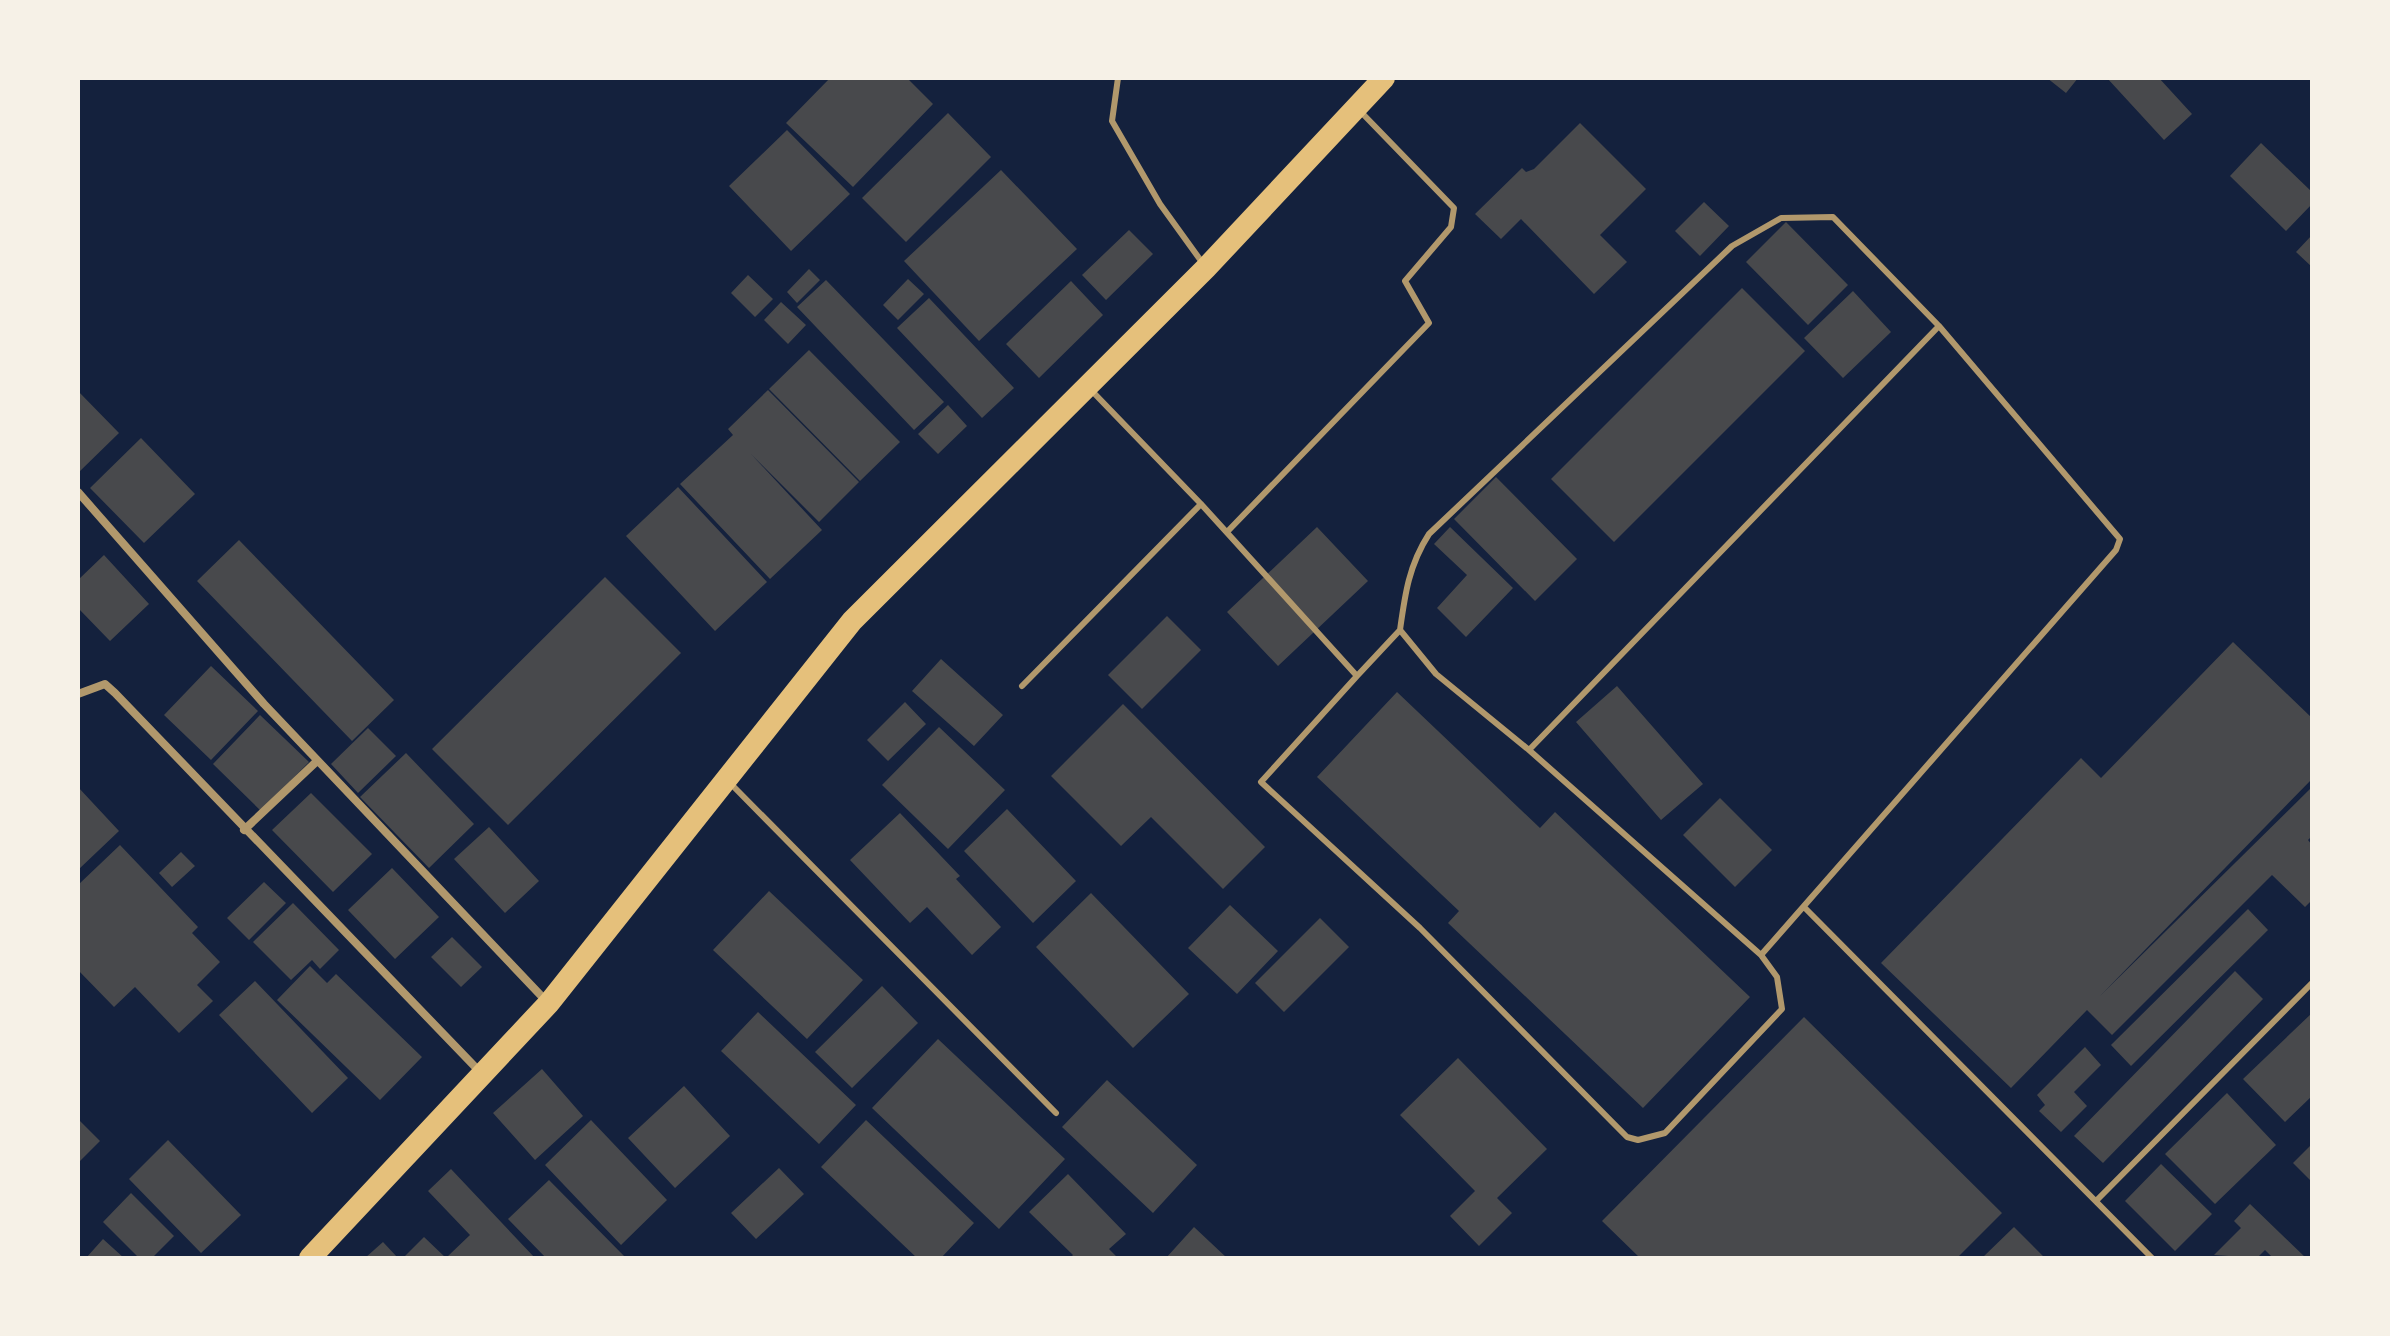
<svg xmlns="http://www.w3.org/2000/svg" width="2390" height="1336" font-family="'Source Sans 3',sans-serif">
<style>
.building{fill:#48494c}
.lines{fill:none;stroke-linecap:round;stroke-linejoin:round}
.service{stroke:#b1986c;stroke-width:6}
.minor{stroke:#b1986c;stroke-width:8}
.trunk{stroke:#e5c07b;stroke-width:22}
</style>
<rect width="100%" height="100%" fill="#14213d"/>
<!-- building -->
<path class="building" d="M 830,78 L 907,78 L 933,104 L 853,187 L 786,123 Z
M 2047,78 L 2078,78 L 2066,93 Z
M 2107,78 L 2159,78 L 2192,114 L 2164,140 Z
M 948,113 L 991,157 L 906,242 L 862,198 Z
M 1580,123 L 1646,189 L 1600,235 L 1627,262 L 1594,294 L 1521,219 L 1501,239 L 1475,214 L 1522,168 L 1526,172 L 1534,169 Z
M 787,130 L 850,194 L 791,251 L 729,186 Z
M 2261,143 L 2312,192 L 2312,204 L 2286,231 L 2230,176 Z
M 1001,170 L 1077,249 L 979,341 L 904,261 Z
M 1704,202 L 1729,226 L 1700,256 L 1675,231 Z
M 1786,222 L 1848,285 L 1808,325 L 1746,262 Z
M 1129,230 L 1153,254 L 1106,300 L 1082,275 Z
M 2312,235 L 2312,267 L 2296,252 Z
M 809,269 L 820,280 L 797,303 L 787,292 Z
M 748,275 L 773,299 L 755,317 L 731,293 Z
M 908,279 L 924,294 L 898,320 L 883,305 Z
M 826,280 L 944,402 L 914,430 L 797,307 Z
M 1071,281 L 1103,315 L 1039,378 L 1006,344 Z
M 1742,288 L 1805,351 L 1614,542 L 1551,479 Z
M 1853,291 L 1891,332 L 1843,378 L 1804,338 Z
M 929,298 L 1014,388 L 982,418 L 897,328 Z
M 781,302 L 806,325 L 788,344 L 764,320 Z
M 809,350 L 900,442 L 860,481 L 769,389 Z
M 768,390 L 859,482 L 819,522 L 751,454 L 822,530 L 770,579 L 680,484 L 733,435 L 728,429 Z
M 78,391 L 119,433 L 78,473 Z
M 948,405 L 967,426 L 938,454 L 918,434 Z
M 141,438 L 195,494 L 144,543 L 90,488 Z
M 1496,477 L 1577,559 L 1535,601 L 1454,519 Z
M 678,487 L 767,582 L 715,631 L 626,536 Z
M 1317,527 L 1368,581 L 1278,666 L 1227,612 Z
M 1450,527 L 1513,588 L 1466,637 L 1437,608 L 1467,575 L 1434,544 Z
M 239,540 L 394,700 L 352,741 L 197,581 Z
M 104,555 L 149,604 L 110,641 L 78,608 L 78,580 Z
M 605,577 L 681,653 L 508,825 L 432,749 Z
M 1167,616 L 1201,650 L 1142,709 L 1108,675 Z
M 2233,642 L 2312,718 L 2312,779 L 2100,996 L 2312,787 L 2312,836 L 2308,840 L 2312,845 L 2312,900 L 2305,907 L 2272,875 L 2112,1035 L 2087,1010 L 2011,1088 L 1881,963 L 2081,758 L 2101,778 Z
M 941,659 L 1003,715 L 974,746 L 912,691 Z
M 211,666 L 258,711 L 211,760 L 164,715 Z
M 1617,686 L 1703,784 L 1661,820 L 1576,722 Z
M 1397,692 L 1540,828 L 1555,812 L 1750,997 L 1643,1108 L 1448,923 L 1459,911 L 1317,777 Z
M 905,702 L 926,724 L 888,761 L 867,740 Z
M 1123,704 L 1265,847 L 1223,889 L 1151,817 L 1121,846 L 1051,776 Z
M 260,715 L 309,762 L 261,811 L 213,764 Z
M 939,727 L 1005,790 L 948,849 L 882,785 Z
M 368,728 L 396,756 L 358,793 L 331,764 Z
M 406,753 L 474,824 L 429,868 L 360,797 Z
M 78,787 L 119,831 L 78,870 Z
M 311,793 L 372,854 L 333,892 L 272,830 Z
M 1720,798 L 1772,850 L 1735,887 L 1683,835 Z
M 1007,809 L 1076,881 L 1033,923 L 964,851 Z
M 900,813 L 960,876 L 956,879 L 1001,927 L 972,955 L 927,907 L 910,923 L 850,860 Z
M 489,827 L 539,881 L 505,913 L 454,859 Z
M 120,845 L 198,927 L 192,933 L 220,962 L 197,985 L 213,1001 L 179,1033 L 135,987 L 114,1007 L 78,970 L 78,885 Z
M 181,852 L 195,866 L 172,887 L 159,873 Z
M 392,868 L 439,917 L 395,959 L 348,910 Z
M 264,882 L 286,903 L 249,940 L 227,918 Z
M 769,891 L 863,980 L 807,1039 L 713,950 Z
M 1091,893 L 1189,994 L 1133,1048 L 1036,947 Z
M 293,903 L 339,950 L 320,969 L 312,960 L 291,980 L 253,942 Z
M 1230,905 L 1278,951 L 1237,994 L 1188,948 Z
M 2248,909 L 2268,930 L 2131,1066 L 2111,1045 Z
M 1320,918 L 1349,947 L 1284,1012 L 1255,983 Z
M 452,937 L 482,967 L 461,987 L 431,957 Z
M 310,966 L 327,983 L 336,974 L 422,1057 L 380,1100 L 277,1000 Z
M 2235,971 L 2263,999 L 2103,1163 L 2074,1136 Z
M 255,981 L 348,1078 L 312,1113 L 219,1015 Z
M 882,986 L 918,1023 L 852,1088 L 815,1052 Z
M 758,1012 L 856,1105 L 819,1144 L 721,1051 Z
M 2312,1013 L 2312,1096 L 2285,1122 L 2243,1079 Z
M 1804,1017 L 2002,1213 L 1957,1258 L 1640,1258 L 1602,1221 Z
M 938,1039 L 1065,1159 L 999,1229 L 872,1108 Z
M 2085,1047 L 2101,1065 L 2074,1092 L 2087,1106 L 2061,1132 L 2039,1111 L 2045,1105 L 2037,1095 Z
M 1458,1058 L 1547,1149 L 1497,1198 L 1512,1213 L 1479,1246 L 1450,1216 L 1475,1191 L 1400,1115 Z
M 542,1069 L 583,1116 L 535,1160 L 493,1113 Z
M 1107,1080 L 1197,1165 L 1153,1213 L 1062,1127 Z
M 684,1086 L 730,1136 L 675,1188 L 628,1138 Z
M 2227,1093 L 2276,1145 L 2215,1204 L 2165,1154 Z
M 78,1119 L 100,1141 L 78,1163 Z
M 591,1120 L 667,1200 L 621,1245 L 545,1165 Z
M 866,1120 L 974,1223 L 941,1258 L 917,1258 L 821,1167 Z
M 168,1140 L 241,1215 L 201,1253 L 129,1179 Z
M 2312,1144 L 2312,1182 L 2293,1163 Z
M 2161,1164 L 2212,1214 L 2175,1251 L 2125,1201 Z
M 779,1168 L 804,1194 L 756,1239 L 731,1213 Z
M 451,1169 L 535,1258 L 449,1258 L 448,1256 L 470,1235 L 428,1191 Z
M 1068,1174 L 1126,1234 L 1109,1249 L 1118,1258 L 1070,1258 L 1073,1255 L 1029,1212 Z
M 549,1180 L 626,1258 L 546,1258 L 508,1219 Z
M 131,1193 L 174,1236 L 152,1258 L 139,1258 L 103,1222 Z
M 2250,1204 L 2306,1258 L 2273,1258 L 2265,1250 L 2257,1258 L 2214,1255 L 2241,1228 L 2234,1221 Z
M 1194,1227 L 1227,1258 L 1166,1258 Z
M 2014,1227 L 2045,1258 L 1982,1258 Z
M 424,1237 L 446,1258 L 403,1258 Z
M 103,1239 L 124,1258 L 86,1258 Z
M 383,1242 L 398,1258 L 365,1258 Z"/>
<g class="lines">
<!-- service -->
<path class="service" d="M 1118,78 L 1112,121 L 1160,204 L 1204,265
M 1091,390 L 1201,504 L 1357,676 L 1400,630 L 1436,674 L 1529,750 L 1761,955 L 1777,977 L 1782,1009 L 1665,1133 L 1638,1140 L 1627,1137 L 1420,928 L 1261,782 L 1357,676
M 1227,532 L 1429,323 L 1405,281 L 1451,227 L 1454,208 L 1360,111
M 1400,630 C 1405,594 1409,565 1429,534 L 1732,246 L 1781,218 L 1833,217 L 1939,326 L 2120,539 L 2116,550 L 1761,955
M 1022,686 L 1201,504
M 1529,750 L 1939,326
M 731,784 L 1056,1113
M 1805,908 L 2152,1258
M 2096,1201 L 2312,983"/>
<!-- minor -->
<path class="minor" d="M 78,492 L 264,704 L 548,1003
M 78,694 L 105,684 L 115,693 L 481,1073
M 244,830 L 317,761"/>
<!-- trunk -->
<path class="trunk" d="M 310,1258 L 549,1003 L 852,621 L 1206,268 L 1384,78"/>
</g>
<!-- border -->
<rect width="2390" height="1336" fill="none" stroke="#f6f1e7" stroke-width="160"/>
</svg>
